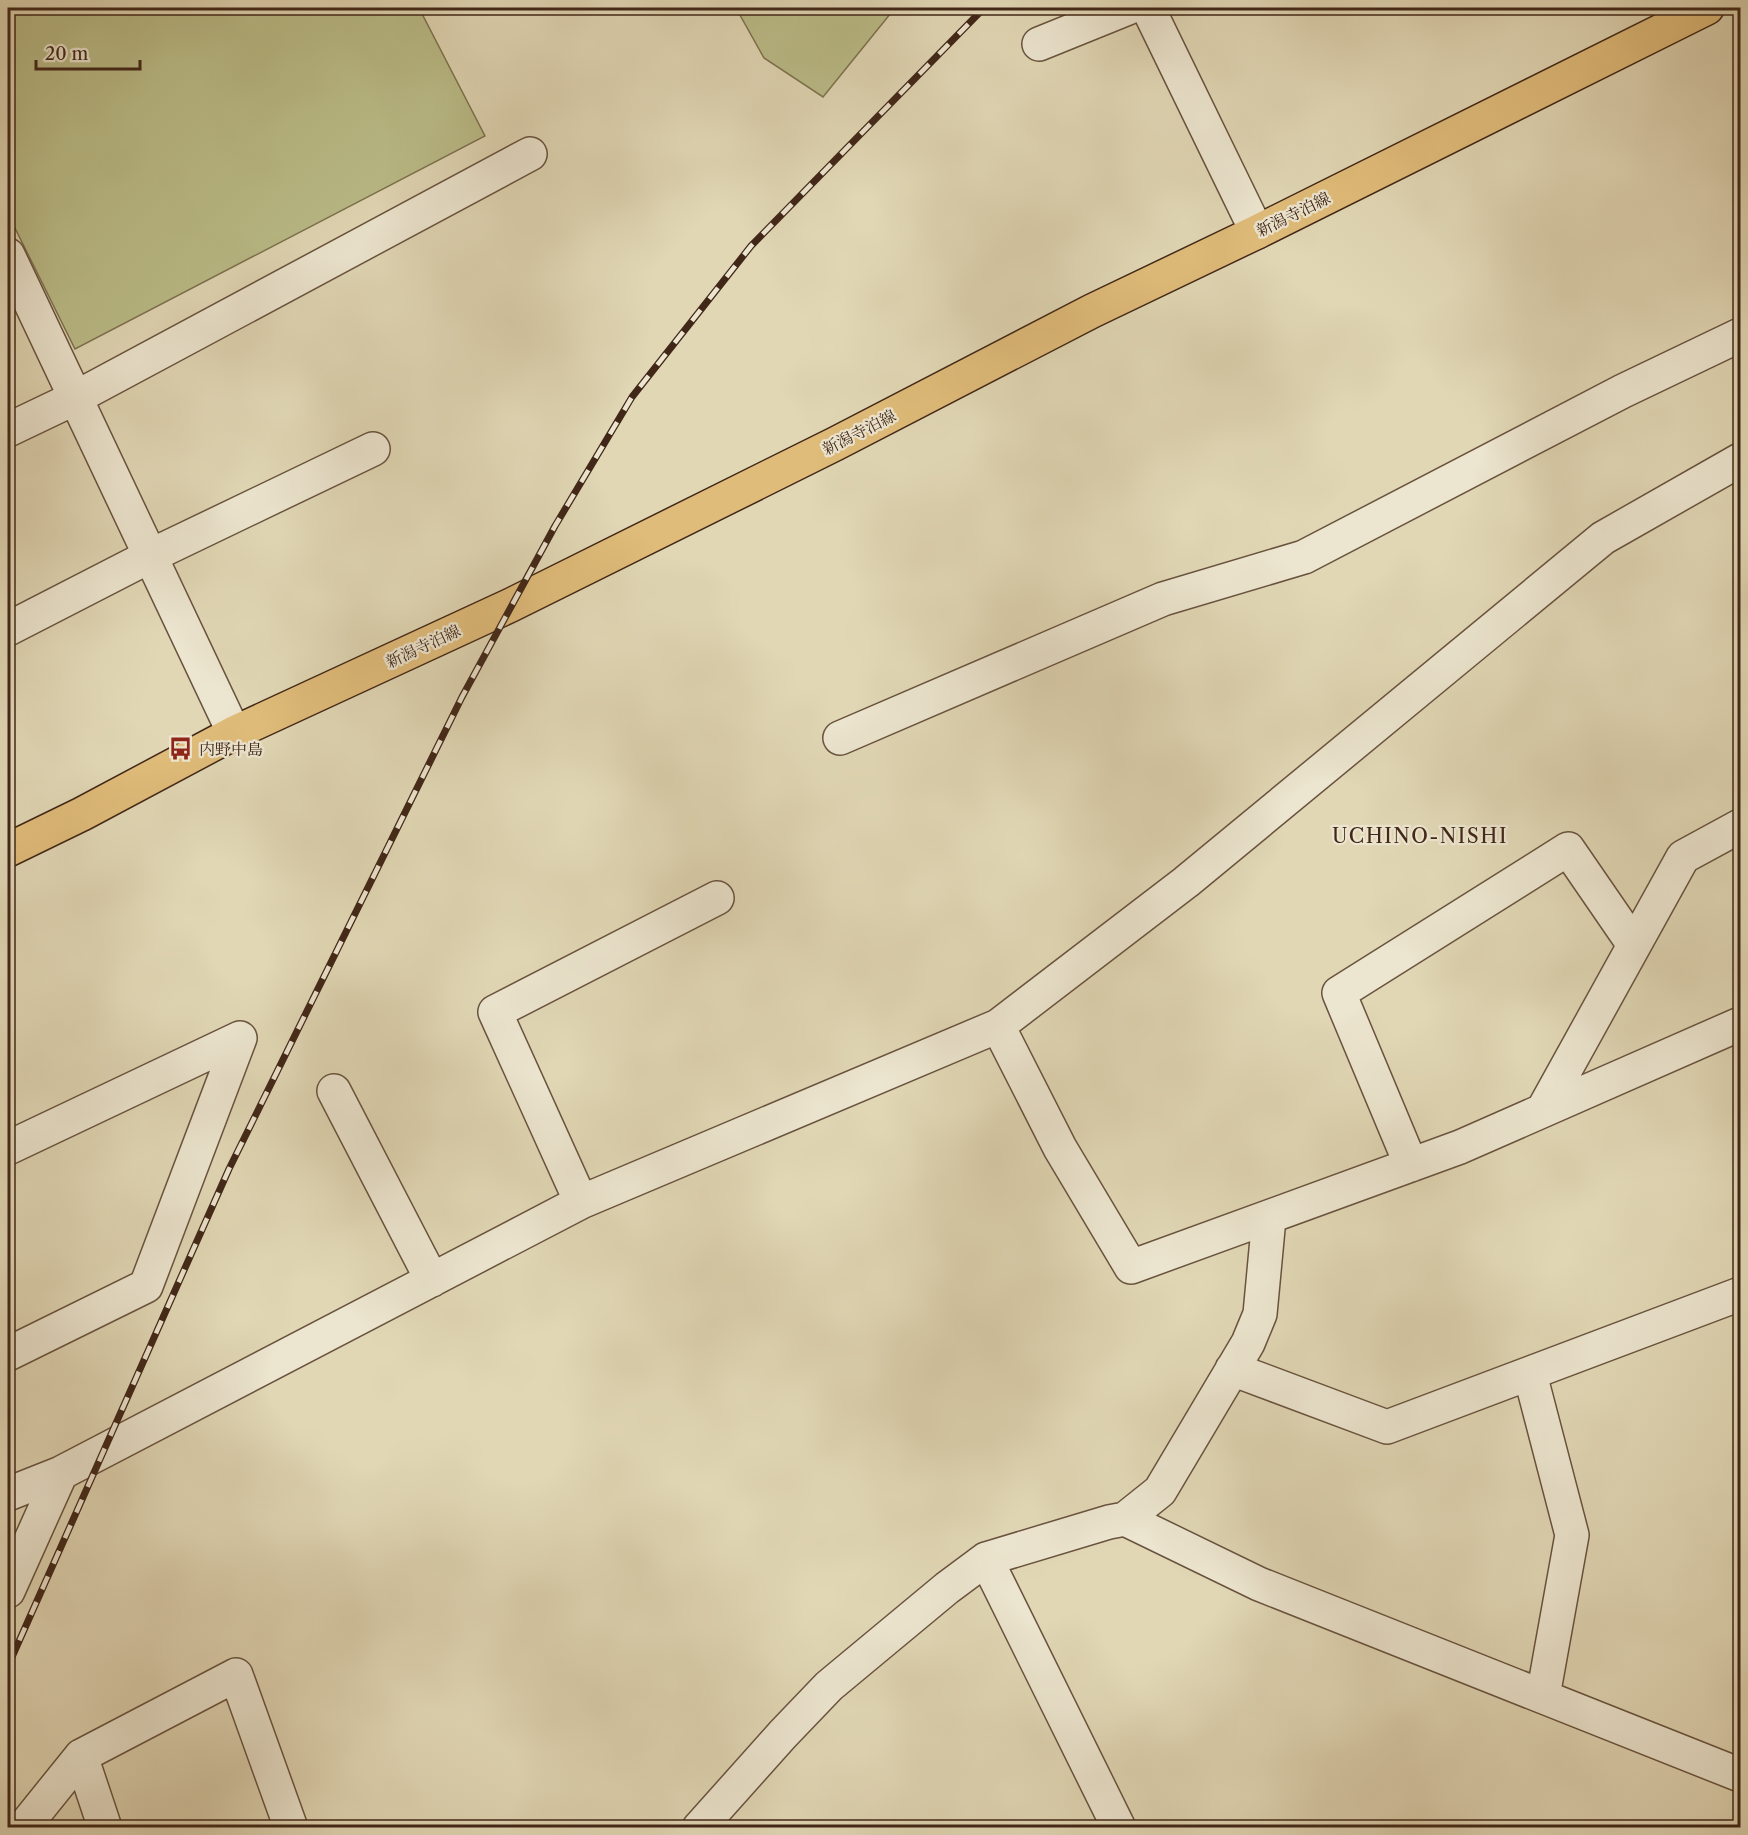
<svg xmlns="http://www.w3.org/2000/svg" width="1748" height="1835" font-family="'Libre Caslon Text','Noto Serif JP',serif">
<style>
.green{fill:#babc88;stroke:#7e7250;stroke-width:1.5}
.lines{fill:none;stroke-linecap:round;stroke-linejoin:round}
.minor-casing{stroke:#69533f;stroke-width:36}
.primary-casing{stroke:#412718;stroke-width:36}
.minor{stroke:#ece5cf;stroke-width:33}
.primary{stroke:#e0bc7a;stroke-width:33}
.rail-casing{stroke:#412718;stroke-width:7}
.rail{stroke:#ece5cf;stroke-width:4.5;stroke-dasharray:14;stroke-linecap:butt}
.labels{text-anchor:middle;stroke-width:4.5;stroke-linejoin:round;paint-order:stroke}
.street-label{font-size:16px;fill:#412718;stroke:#ece5cf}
.poi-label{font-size:16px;fill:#412718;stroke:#ece5cf;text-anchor:start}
.quarter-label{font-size:20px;letter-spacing:1.5px;fill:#412718;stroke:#ece5cf}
</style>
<rect width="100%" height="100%" fill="#e1d7b5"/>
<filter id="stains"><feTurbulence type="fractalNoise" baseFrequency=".00333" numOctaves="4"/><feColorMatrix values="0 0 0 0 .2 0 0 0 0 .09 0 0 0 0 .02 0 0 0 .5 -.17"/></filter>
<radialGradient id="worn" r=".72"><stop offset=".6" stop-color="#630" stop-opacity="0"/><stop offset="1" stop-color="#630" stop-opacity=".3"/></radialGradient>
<!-- green -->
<path class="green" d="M 8,8 L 419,8 L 485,136 L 75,349 L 8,214 Z
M 736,8 L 895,8 L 823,97 L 764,58 Z"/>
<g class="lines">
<defs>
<path id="minor" d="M 1148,8 L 1257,232
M 1039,44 L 1128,8
M 8,255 L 234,733
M 8,430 L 75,398 L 530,154
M 8,629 L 150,556 L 373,449
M 840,738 L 1163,599 L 1304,557 L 1623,391 L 1740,335
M 998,1026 L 1060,1148 L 1131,1267 L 1460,1147 L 1740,1024
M 334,1091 L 432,1280
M 1543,1110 L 1683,857 L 1740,826
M 8,1148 L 240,1038 L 146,1286 L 8,1354
M 1411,1165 L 1339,993 L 1568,849 L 1634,945
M 581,1202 L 495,1012 L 717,898
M 1232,1369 L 1387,1427 L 1740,1294
M 1530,1374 L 1572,1535 L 1543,1696
M 8,1494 L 61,1473 L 581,1202 L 998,1026 L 1186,882 L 1603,538 L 1740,460
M 1125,1519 L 1259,1584 L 1740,1775
M 986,1559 L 1119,1828
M 8,1591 L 61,1473
M 81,1756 L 105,1828
M 23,1828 L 81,1756 L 236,1675 L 291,1828
M 699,1828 L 783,1734 L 829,1686 L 947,1588 L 986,1559 L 1109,1522 L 1125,1519 L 1160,1491 L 1248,1343 L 1260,1314 L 1269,1218"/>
<path id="primary" d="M 8,850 L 82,814 L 234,733 L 511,605 L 835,444 L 1092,311 L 1257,232 L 1707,8"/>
</defs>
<!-- minor casing -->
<use href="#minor" class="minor-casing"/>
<!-- primary casing -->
<use href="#primary" class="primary-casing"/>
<!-- minor -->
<use href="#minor" class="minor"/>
<!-- primary -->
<use href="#primary" class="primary"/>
<defs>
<path id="rail" d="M 8,1666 L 229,1169 L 462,697 L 555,526 L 632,397 L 751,246 L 984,8"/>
</defs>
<!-- rail casing -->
<use href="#rail" class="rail-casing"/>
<!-- rail -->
<use href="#rail" class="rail"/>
</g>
<!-- icons -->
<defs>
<symbol id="bus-bare" viewBox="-9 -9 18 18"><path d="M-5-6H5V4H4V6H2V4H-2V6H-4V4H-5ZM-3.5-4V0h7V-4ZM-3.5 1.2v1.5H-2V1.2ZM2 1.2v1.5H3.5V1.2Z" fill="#8f2418" stroke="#ece5cf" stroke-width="2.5" paint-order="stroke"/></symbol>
</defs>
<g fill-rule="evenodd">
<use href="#bus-bare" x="164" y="732" width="33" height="33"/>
</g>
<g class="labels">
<!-- street labels -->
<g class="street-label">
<text transform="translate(1293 214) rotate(-26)" y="6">新潟寺泊線</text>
<text transform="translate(859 432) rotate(-27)" y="6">新潟寺泊線</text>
<text transform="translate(423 646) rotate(-25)" y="6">新潟寺泊線</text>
</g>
<!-- poi labels -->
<g class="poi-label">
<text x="199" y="755">内野中島</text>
</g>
<!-- quarter labels -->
<g class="quarter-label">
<text x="1420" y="843">UCHINO-NISHI</text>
</g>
</g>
<!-- margin -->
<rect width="1748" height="1835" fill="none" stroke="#e1d7b5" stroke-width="30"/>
<rect x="9" y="9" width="1730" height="1817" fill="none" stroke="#412718" stroke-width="3"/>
<rect x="15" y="15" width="1718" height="1805" fill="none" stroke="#412718" stroke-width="1.5"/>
<!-- scale -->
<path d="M36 60v9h104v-9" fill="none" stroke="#412718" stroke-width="3"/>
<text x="45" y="60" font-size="18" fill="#412718" stroke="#ece5cf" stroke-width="4.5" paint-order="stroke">20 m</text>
<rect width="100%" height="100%" filter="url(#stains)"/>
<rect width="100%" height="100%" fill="url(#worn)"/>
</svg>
